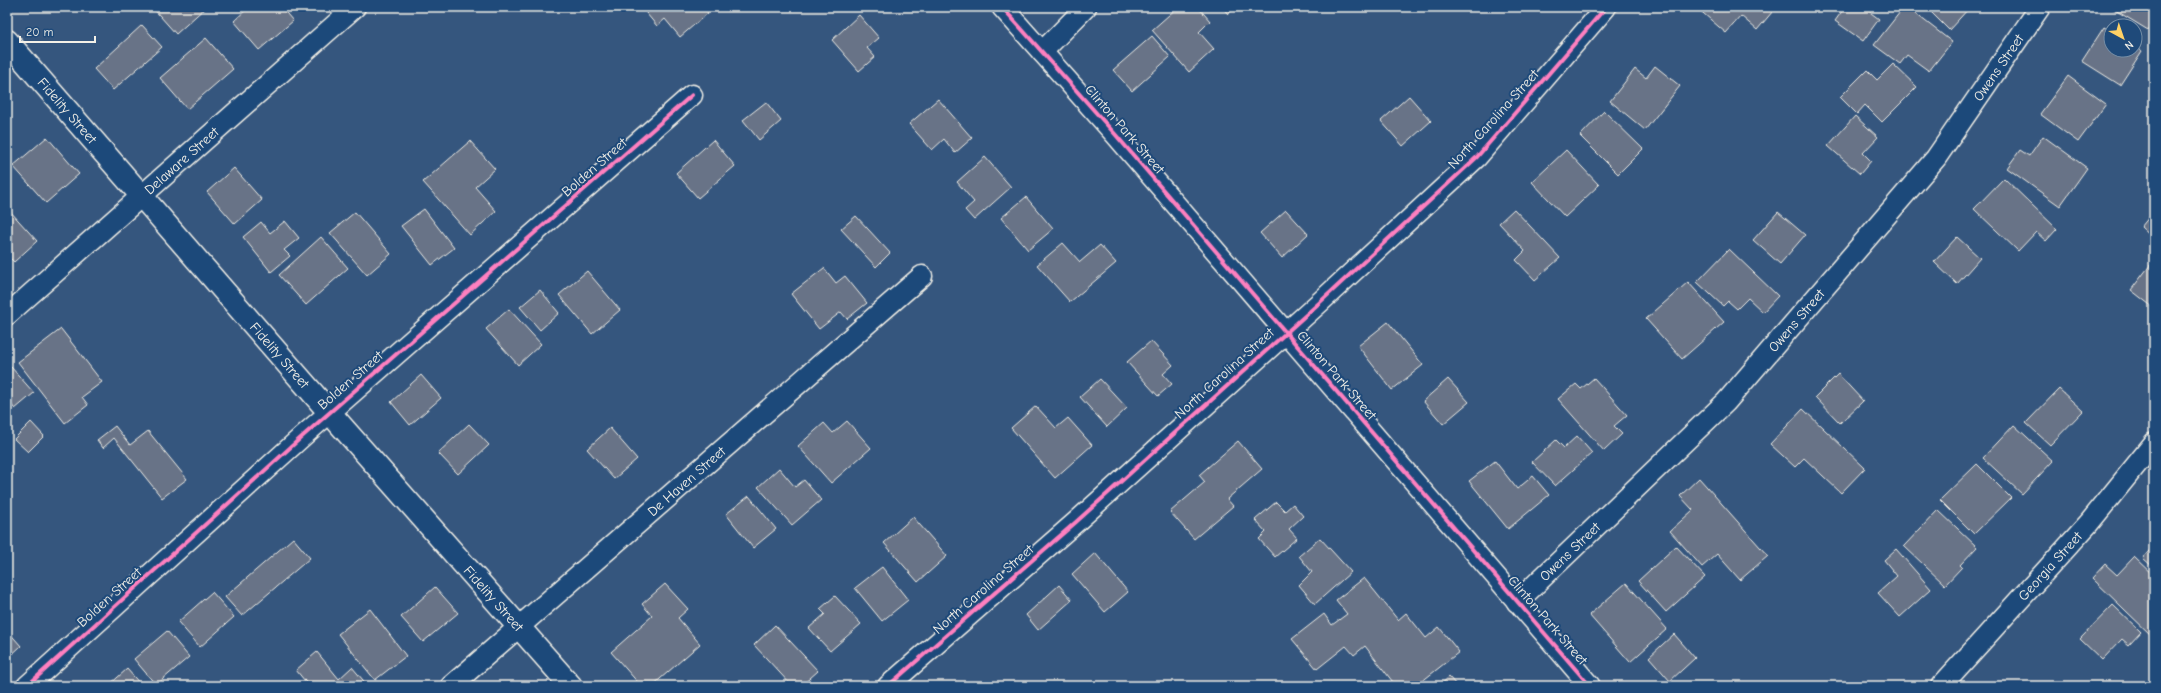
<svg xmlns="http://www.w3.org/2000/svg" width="2161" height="693" font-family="'Comic Neue',sans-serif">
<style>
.building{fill:#687387;stroke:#f4f1e8}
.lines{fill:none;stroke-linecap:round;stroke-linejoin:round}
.street-casing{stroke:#f4f1e8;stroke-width:23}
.secondary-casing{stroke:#f4f1e8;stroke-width:25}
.street{stroke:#1f4a7a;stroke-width:20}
.secondary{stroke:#1f4a7a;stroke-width:22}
.cycleway-casing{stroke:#1f4a7a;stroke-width:6}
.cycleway{stroke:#ff80c0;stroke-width:4}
.labels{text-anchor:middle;stroke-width:4;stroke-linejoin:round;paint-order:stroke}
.street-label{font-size:14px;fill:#f4f1e8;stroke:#1f4a7a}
</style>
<rect width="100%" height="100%" fill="#35567e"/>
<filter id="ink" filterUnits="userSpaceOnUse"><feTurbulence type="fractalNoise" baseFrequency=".025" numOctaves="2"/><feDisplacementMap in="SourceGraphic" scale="8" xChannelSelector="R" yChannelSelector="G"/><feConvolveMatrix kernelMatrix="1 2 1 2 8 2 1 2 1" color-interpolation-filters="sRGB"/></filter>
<g filter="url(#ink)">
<!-- building -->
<path class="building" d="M 152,7 L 206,7 L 176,34 Z
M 249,7 L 281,7 L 293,21 L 259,50 L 234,21 Z
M 300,7 L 313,7 L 306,13 Z
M 641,7 L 703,7 L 708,13 L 680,37 L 665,19 L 657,26 Z
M 1178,7 L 1198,7 L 1210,21 L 1199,32 L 1214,49 L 1189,72 L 1152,30 Z
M 1222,7 L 1236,7 L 1228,14 Z
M 1696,7 L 1768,7 L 1773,11 L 1757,30 L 1741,16 L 1726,33 Z
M 1845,7 L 1863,7 L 1879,19 L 1863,41 L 1835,21 Z
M 1904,7 L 1907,7 L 1952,42 L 1929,71 L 1907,55 L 1900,64 L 1874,45 Z
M 1926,7 L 1970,7 L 1949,30 Z
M 2110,7 L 2154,7 L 2154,20 L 2148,30 Z
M 859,15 L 879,38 L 867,48 L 875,57 L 859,71 L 832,40 Z
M 142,25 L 162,47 L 113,90 L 94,69 Z
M 2104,27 L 2111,31 L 2111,50 L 2135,50 L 2135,47 L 2142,51 L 2120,85 L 2082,61 Z
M 1152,36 L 1170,57 L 1132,91 L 1113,70 Z
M 206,38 L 233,69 L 187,109 L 160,78 Z
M 1893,64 L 1917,87 L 1882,122 L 1865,105 L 1857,114 L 1840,97 L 1867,70 L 1877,80 Z
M 1655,66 L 1680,86 L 1645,130 L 1610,101 L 1635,69 L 1646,78 Z
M 2068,76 L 2106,104 L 2078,142 L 2040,114 Z
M 1409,96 L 1431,121 L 1403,146 L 1381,121 Z
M 938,99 L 972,138 L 955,153 L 944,139 L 932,150 L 909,124 Z
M 766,102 L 781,121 L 759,140 L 743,120 Z
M 1604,111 L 1643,149 L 1618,174 L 1580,136 Z
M 1855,116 L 1878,137 L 1863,153 L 1871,161 L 1860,174 L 1828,146 Z
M 2043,136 L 2087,168 L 2060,206 L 2007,168 L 2020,150 L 2029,156 Z
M 47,137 L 79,174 L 46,203 L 13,166 Z
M 713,140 L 735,166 L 698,198 L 676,173 Z
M 470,141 L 495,169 L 475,187 L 496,211 L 470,235 L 423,182 Z
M 1566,150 L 1599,185 L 1565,217 L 1532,182 Z
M 985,157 L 1011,187 L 974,220 L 965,210 L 974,202 L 957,182 Z
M 234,168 L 262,200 L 235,224 L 207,192 Z
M 2004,178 L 2057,229 L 2046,241 L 2036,232 L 2018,251 L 1974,209 Z
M 1026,197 L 1053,229 L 1028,250 L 1001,218 Z
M 424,209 L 454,248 L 432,265 L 401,226 Z
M 1514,209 L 1560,258 L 1535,280 L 1516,260 L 1525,251 L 1499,223 Z
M 9,210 L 37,241 L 14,262 L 7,255 L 7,211 Z
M 1286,210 L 1308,234 L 1282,258 L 1260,233 Z
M 2154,211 L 2154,239 L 2141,227 Z
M 355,212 L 391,254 L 367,275 L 330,233 Z
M 1778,212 L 1805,235 L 1780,264 L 1753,240 Z
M 856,216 L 890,253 L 876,267 L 841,229 Z
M 285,221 L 299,238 L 284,250 L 290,256 L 271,272 L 243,237 L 261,222 L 270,233 Z
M 321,237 L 348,268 L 306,305 L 279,275 Z
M 1957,237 L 1980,258 L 1957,284 L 1934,262 Z
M 1063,243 L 1080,262 L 1100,245 L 1116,263 L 1070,302 L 1037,265 Z
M 1729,249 L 1778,296 L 1763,312 L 1748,298 L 1737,309 L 1728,301 L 1723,306 L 1697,282 Z
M 2154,260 L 2154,308 L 2131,290 Z
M 824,268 L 836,283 L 845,276 L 867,303 L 847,319 L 841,312 L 819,329 L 791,294 Z
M 587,271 L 620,310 L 592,334 L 559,295 Z
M 1688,282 L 1724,322 L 1682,359 L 1646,319 Z
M 540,290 L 559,313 L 540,330 L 520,307 Z
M 509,309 L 541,344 L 518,365 L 486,329 Z
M 1388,322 L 1423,365 L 1392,390 L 1358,346 Z
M 61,329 L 102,382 L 82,397 L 88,405 L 65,423 L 18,362 Z
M 1151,341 L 1173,365 L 1163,374 L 1172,384 L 1158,396 L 1127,362 Z
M 11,367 L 34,393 L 15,409 L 7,400 L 7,371 Z
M 1838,374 L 1863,401 L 1840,423 L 1815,397 Z
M 421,375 L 441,398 L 410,425 L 391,402 Z
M 1594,378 L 1627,415 L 1614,426 L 1622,434 L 1604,451 L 1558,399 L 1576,384 L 1581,389 Z
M 1100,379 L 1127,408 L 1107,427 L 1080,397 Z
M 1448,379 L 1469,402 L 1443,424 L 1423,401 Z
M 2059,389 L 2083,411 L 2050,445 L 2026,423 Z
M 1036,406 L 1056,428 L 1068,418 L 1092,445 L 1055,478 L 1011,428 Z
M 1803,409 L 1865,468 L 1841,493 L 1804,458 L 1795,467 L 1770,444 Z
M 847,421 L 871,448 L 831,483 L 798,446 L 824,423 L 833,433 Z
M 31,422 L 44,436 L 28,452 L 14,439 Z
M 469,424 L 489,445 L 458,474 L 438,453 Z
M 2014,425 L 2053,461 L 2022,494 L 1983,458 Z
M 115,426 L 130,445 L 148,431 L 187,479 L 162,498 L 114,438 L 103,448 L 97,440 Z
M 610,428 L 637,459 L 614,479 L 587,449 Z
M 1577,436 L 1592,453 L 1555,486 L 1532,462 L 1556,440 L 1564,448 Z
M 1238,441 L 1262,469 L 1227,499 L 1233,506 L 1194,539 L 1170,512 L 1205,482 L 1199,475 Z
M 1495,461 L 1517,489 L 1533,476 L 1549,495 L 1508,529 L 1469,481 Z
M 1977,464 L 2011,498 L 1974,534 L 1940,500 Z
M 779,468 L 795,487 L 804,480 L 821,500 L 792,525 L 758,487 Z
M 1699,478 L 1768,556 L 1740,580 L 1717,554 L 1702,567 L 1670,531 L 1693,510 L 1680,496 Z
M 749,496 L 776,529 L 753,548 L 726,514 Z
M 1276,502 L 1285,511 L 1293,504 L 1303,516 L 1289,529 L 1297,538 L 1275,557 L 1259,539 L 1266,532 L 1255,520 Z
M 1938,510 L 1977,547 L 1960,565 L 1962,567 L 1945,585 L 1904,546 Z
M 913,517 L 947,556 L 918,582 L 884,543 Z
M 293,538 L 310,558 L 242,616 L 225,597 Z
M 1320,538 L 1351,572 L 1315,604 L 1299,585 L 1312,572 L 1299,556 Z
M 2154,545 L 2154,568 L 2143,558 Z
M 1676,546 L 1705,577 L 1666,612 L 1638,581 Z
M 1896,549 L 1931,589 L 1900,617 L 1878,593 L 1897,576 L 1884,560 Z
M 1095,553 L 1128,592 L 1105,612 L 1072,574 Z
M 2134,557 L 2154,576 L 2154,638 L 2092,578 L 2105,564 L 2117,575 Z
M 882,567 L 908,600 L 882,621 L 855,588 Z
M 1364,578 L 1398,620 L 1406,613 L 1426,638 L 1439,627 L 1459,652 L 1416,686 L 1396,686 L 1365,646 L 1354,655 L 1346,646 L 1317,669 L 1292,639 L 1324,614 L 1332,625 L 1347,614 L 1336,600 Z
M 1626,583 L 1667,629 L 1630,662 L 1589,615 Z
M 665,584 L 688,609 L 678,618 L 700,644 L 652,686 L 641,686 L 611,652 L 652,616 L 642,604 Z
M 1059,585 L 1072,600 L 1038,630 L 1026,615 Z
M 435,587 L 458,613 L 423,642 L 401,617 Z
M 212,592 L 234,617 L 200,647 L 178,622 Z
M 835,596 L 861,624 L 830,651 L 809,628 L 825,614 L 820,609 Z
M 2113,605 L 2141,632 L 2129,645 L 2122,639 L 2102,660 L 2080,639 Z
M 370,609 L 406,656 L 375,680 L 338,634 Z
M 775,625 L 818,671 L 801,686 L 792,686 L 754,645 Z
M 7,630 L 21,646 L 7,659 Z
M 167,631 L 189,657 L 156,685 L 134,659 Z
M 1674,634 L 1695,658 L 1670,681 L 1649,657 Z
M 317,652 L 339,679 L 352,667 L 368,686 L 309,686 L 296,670 Z
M 127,669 L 142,686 L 108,686 Z
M 1449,677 L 1457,686 L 1439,686 Z"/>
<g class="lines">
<defs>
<g id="street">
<path d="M 1002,7 L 1115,134 L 1590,686"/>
<path d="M 1042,52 L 1086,7"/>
<path id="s1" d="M 7,315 L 355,7"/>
<path id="s2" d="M 1517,602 L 1726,402 L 1936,158 L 2040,7"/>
<path d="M 27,686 L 304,435 L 692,95"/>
<path id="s3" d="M 451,686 L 922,276"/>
<path d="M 888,686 L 1076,522 L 1318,304 L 1477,157 L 1606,7"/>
<path id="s4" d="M 1941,686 L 2089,523 L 2154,443"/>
</g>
<g id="secondary">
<path id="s5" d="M 7,41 L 330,413 L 571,686"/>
</g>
</defs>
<!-- street casing -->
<use href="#street" class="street-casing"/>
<!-- secondary casing -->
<use href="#secondary" class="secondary-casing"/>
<!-- street -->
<use href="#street" class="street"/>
<!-- secondary -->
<use href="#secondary" class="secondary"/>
<defs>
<path id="cycleway" d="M 1002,7 L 1115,134 L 1590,686
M 27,686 L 304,435 L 692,95
M 888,686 L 1076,522 L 1318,304 L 1477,157 L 1606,7"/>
</defs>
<!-- cycleway casing -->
<use href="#cycleway" class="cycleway-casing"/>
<!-- cycleway -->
<use href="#cycleway" class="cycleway"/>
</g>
</g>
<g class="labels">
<!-- street labels -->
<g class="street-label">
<text dy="5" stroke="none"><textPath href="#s2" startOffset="721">Owens Street</textPath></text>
<text dy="5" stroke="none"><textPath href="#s5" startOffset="92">Fidelity Street</textPath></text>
<text transform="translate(1493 119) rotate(-48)" y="5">North Carolina Street</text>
<text transform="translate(1125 129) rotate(49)" y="5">Clinton Park Street</text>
<text dy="5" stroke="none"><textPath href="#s1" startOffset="233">Delaware Street</textPath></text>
<text transform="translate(594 167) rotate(-41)" y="5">Bolden Street</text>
<text dy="5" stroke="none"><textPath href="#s2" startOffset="397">Owens Street</textPath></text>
<text dy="5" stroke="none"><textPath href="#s5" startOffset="416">Fidelity Street</textPath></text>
<text transform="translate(1224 373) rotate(-42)" y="5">North Carolina Street</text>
<text transform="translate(1337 375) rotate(49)" y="5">Clinton Park Street</text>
<text transform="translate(350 380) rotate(-41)" y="5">Bolden Street</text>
<text dy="5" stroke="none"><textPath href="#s3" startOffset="312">De Haven Street</textPath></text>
<text dy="5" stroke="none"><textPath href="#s2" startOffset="73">Owens Street</textPath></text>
<text dy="5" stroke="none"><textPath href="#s4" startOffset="162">Georgia Street</textPath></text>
<text transform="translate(983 589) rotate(-41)" y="5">North Carolina Street</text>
<text transform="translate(109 597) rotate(-42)" y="5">Bolden Street</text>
<text dy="5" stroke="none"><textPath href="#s5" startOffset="740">Fidelity Street</textPath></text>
<text transform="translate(1548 620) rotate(49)" y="5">Clinton Park Street</text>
</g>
</g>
<!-- margin -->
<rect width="2161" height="693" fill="none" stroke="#1f4a7a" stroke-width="24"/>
<rect x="12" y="12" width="2137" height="669" fill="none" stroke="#f4f1e8" stroke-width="1.5" filter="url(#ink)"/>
<!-- north arrow -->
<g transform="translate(2123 38) rotate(140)"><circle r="19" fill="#1f4a7a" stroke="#748da6"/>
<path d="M0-3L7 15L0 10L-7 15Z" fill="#ffd166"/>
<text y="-6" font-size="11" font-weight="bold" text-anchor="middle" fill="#f4f1e8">N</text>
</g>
<!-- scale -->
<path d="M20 36v6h75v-6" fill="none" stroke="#f4f1e8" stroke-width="2"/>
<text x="26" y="36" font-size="12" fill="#f4f1e8" stroke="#1f4a7a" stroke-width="3" paint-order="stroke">20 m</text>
</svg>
